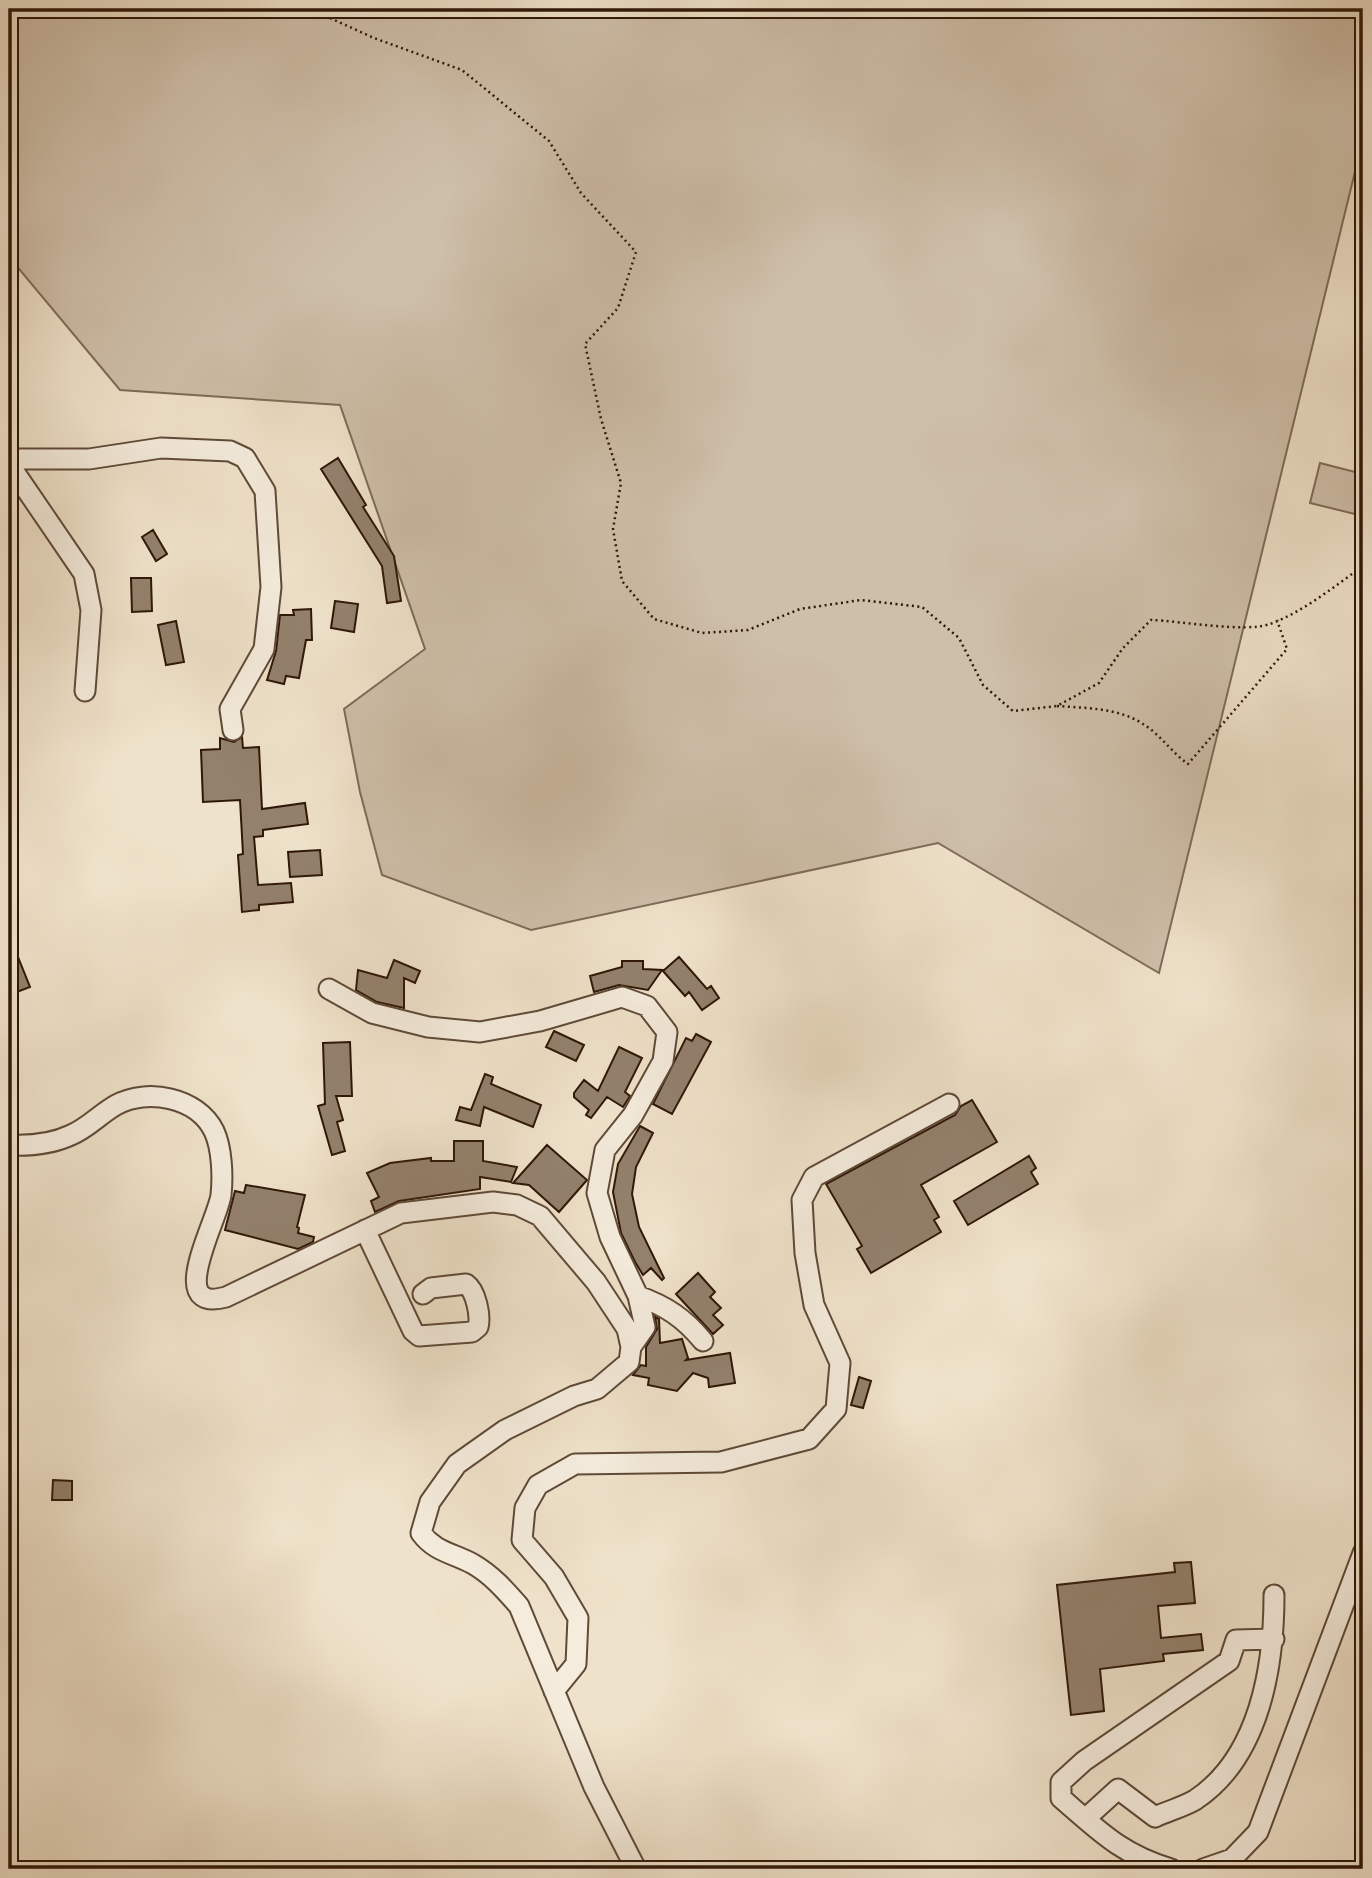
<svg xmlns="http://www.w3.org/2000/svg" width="1372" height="1878" font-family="'Old Standard TT',serif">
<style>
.green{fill:#cebfa9;stroke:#7e6b58;stroke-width:2}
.building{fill:#93816d;stroke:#2f1708;stroke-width:2}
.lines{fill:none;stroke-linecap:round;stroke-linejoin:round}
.minor-casing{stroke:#5f4a38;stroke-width:23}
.path{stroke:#2f1708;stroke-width:2.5;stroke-dasharray:2 3.5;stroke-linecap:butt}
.minor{stroke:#f5ecdd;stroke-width:19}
</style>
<rect width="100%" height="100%" fill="#efe2ca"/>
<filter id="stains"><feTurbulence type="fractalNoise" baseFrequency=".00286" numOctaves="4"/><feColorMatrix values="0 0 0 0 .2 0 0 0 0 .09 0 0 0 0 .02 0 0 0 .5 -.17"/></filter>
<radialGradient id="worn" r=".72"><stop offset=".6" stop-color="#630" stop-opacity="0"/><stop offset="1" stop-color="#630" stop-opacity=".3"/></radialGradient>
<!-- green -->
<path class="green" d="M 9,9 L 1363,9 L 1363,139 L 1159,973 L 938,843 L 531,930 L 382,875 L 360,792 L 344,709 L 425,649 L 340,405 L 120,390 L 9,257 Z
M 1320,463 L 1363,474 L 1363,516 L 1310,503 Z"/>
<!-- building -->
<path class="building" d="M 338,458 L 366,505 L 363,507 L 394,556 L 401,601 L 387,603 L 382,566 L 321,469 Z
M 153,530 L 167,554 L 156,561 L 142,537 Z
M 131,578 L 151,578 L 152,611 L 132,612 Z
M 335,601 L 358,604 L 354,632 L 331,628 Z
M 311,609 L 312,640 L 306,640 L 299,678 L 286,676 L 284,684 L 267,680 L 276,651 L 280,615 L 294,615 L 293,610 Z
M 176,621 L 184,662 L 166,665 L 158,625 Z
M 242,737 L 243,748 L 259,747 L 262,809 L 305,803 L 308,824 L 263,830 L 263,836 L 254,837 L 258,885 L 291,883 L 293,902 L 259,905 L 259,910 L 242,912 L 238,855 L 243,854 L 240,800 L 203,802 L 201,750 L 220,749 L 220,738 L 234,742 Z
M 320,850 L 322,875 L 290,877 L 288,852 Z
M 18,957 L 30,987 L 9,995 L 9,961 Z
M 679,957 L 707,989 L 711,986 L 719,998 L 702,1010 L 689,992 L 685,996 L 663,971 Z
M 394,960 L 420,971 L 415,983 L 404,978 L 404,1008 L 377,1002 L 356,990 L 358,970 L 387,978 Z
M 622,961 L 643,961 L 643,969 L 662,970 L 648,990 L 619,985 L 594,992 L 590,976 L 622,967 Z
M 554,1031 L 584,1045 L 576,1061 L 546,1047 Z
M 696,1034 L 711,1042 L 672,1114 L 653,1104 L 686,1038 L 692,1041 Z
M 350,1042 L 352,1096 L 336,1096 L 343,1120 L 337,1122 L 345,1151 L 332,1155 L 318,1106 L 325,1104 L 323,1043 Z
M 619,1047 L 642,1058 L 625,1092 L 630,1096 L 623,1107 L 607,1097 L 591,1118 L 586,1115 L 589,1110 L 574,1097 L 574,1093 L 584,1080 L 598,1091 Z
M 485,1074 L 493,1077 L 491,1084 L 541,1105 L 533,1127 L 484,1107 L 480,1126 L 456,1120 L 460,1107 L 471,1110 Z
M 972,1100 L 997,1142 L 921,1185 L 939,1217 L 934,1220 L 941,1232 L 871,1273 L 857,1249 L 862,1246 L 826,1184 L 955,1115 L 961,1106 Z
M 640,1126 L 653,1133 L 636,1167 L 632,1194 L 639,1227 L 664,1278 L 662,1280 L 651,1268 L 643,1275 L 635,1262 L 621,1233 L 613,1192 L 618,1164 Z
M 454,1141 L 483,1141 L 483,1161 L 517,1167 L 511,1182 L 480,1177 L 480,1189 L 399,1201 L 375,1212 L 371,1201 L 379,1197 L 367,1173 L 390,1163 L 431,1158 L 431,1161 L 454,1161 Z
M 547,1145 L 587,1180 L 559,1212 L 529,1185 L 513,1183 Z
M 1029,1156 L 1036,1168 L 1031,1172 L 1038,1184 L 968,1225 L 954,1201 Z
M 246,1185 L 305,1195 L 297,1227 L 299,1228 L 298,1233 L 314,1237 L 313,1242 L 298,1249 L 225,1230 L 235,1191 L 244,1193 Z
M 698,1273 L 715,1292 L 710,1297 L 721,1308 L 713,1315 L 723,1325 L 713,1334 L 676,1294 Z
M 655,1317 L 659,1319 L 660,1343 L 682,1339 L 688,1358 L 686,1360 L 730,1353 L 735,1383 L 709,1387 L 708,1378 L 693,1373 L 677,1391 L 648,1385 L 649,1378 L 633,1375 L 641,1365 L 646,1366 L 646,1347 L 657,1329 Z
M 859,1377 L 871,1381 L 863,1408 L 851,1405 Z
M 53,1480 L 72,1481 L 72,1500 L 52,1500 Z
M 1191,1562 L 1195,1603 L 1158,1606 L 1161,1638 L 1201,1634 L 1203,1650 L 1163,1654 L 1164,1661 L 1100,1669 L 1104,1711 L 1071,1715 L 1057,1585 L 1175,1572 L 1174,1563 Z"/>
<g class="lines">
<defs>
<path id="minor" d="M 9,459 L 89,459 L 161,448 L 230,451 L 245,458 L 265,491 L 271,587 L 264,649 L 230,709 L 233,730
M 9,464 L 84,574 L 91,610 L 85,691
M 329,989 L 372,1013 L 428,1027 L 480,1032 L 540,1021 L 622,997 L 647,1006 L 667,1032 L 663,1061 L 633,1115 L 605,1150 L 597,1193 L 610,1237 L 638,1296 L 645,1327 L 631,1347
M 9,1145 C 30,1146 52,1144 71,1135 C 88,1128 100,1114 116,1105 C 147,1088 197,1097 214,1131 C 222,1148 223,1176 221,1195 C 218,1220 164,1314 226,1297 L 401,1213 L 493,1202 L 517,1205 L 540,1216 L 596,1282 L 627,1329 L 631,1347 L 629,1362 L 597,1389 L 574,1396 L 505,1430 L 457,1464 L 430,1502 L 421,1533 C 435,1552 453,1553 473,1564 C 492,1575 505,1590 519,1606 L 594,1787 L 636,1869
M 365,1230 L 413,1331 L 419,1336 L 472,1332 L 478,1327 C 481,1316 476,1291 466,1284 L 431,1288 L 423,1294
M 638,1296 C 666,1306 684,1318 703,1341
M 554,1691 L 576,1664 L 578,1618 L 554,1577 L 522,1540 L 525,1508 L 538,1485 L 575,1464 L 721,1462 L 809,1439 L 836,1409 L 840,1363 L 814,1305 L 805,1253 L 802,1200 L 814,1177 L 949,1104
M 1085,1819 L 1118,1789 L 1155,1817 C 1168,1811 1183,1807 1195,1800 C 1260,1757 1274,1666 1274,1595
M 1171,1869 C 1121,1854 1099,1831 1061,1798 L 1061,1782 L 1084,1761 L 1229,1661 L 1236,1640 L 1274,1639
M 1203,1869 L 1232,1859 L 1258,1832 L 1363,1553"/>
</defs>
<!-- minor casing -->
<use href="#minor" class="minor-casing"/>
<!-- path -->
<path class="path" d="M 310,9 L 374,38 L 462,70 L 549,141 L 581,193 L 636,252 L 618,308 L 585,344 L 601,419 L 621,483 L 613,529 L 622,581 L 654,619 L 702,633 L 748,630 L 800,609 L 861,600 L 922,607 L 959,638 L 983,685 L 1013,711 L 1057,706 L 1099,683 L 1123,648 L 1151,620 C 1181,621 1245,633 1270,624 C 1303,612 1335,586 1363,566
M 1057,706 C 1086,708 1119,708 1143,724 C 1160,734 1172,753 1188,764 L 1287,649 L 1277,620"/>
<!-- minor -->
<use href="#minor" class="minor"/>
</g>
<!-- margin -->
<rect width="1372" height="1878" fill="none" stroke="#efe2ca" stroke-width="35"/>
<rect x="10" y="10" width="1351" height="1857" fill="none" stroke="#2f1708" stroke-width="3.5"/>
<rect x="18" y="18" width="1337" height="1843" fill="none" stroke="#2f1708" stroke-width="2"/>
<rect width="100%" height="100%" filter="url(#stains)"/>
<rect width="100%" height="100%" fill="url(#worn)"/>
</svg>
